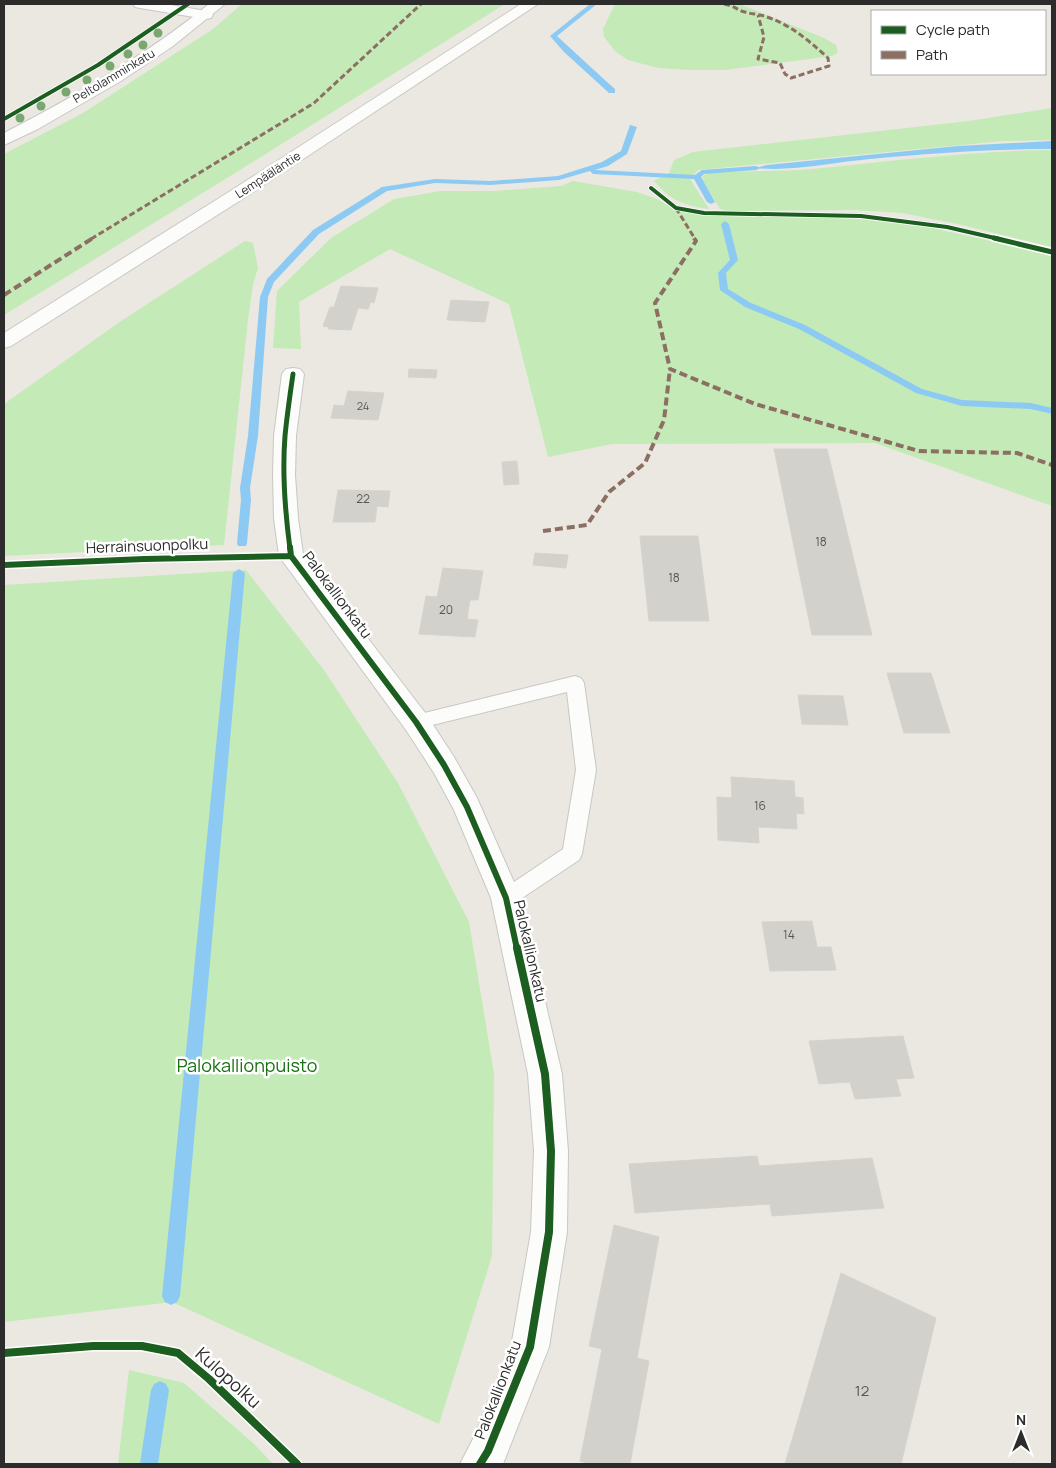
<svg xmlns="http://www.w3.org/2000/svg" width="1056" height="1468" font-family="Manrope,sans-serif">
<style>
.green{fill:#c4eab7}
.water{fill:#8dcaf3}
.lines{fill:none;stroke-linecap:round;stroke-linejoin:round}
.stream{fill:#8dcaf3;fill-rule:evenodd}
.building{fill:#d3d1cc;stroke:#d6d3cd}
.lane-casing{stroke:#c8c7c7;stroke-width:2}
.street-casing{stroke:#c8c7c7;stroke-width:2}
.secondary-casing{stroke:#c8c7c7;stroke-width:2}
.lane{fill:#fcfcfa;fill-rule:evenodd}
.street{fill:#fcfcfa;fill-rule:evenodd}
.secondary{fill:#fcfcfa;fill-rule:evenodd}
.quiet-far1{stroke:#8d6e63;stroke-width:3;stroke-dasharray:6 3;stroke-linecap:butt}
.quiet{stroke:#8d6e63;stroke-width:4;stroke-dasharray:8 4;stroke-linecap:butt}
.cycleway-far3-casing{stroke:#fff;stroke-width:5.5}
.cycleway-far2-casing{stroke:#fff;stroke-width:8}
.cycleway-far1-casing{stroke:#fff;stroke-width:9}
.cycleway-casing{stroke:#fff;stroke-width:11}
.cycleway-far3{stroke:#1b5e20;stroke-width:4}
.cycleway-far2{stroke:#1b5e20;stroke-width:5}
.cycleway-far1{stroke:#1b5e20;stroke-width:6}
.cycleway{stroke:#1b5e20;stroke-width:8}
.tree{fill:#78a770}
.labels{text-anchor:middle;stroke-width:5;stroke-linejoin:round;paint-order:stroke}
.far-number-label{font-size:11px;fill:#565655}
.far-street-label{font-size:12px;fill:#2c2c2c;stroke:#fff}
.number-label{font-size:12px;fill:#565655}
.street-label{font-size:15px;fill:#2c2c2c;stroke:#fff}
.near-number-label{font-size:15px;fill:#565655}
.near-park-label{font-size:18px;fill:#197113;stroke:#fff}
.near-street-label{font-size:18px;fill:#2c2c2c;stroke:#fff}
</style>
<rect width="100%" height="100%" fill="#ebe8e1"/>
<!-- green -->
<path class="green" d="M 242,4 L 505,4 L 240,170 L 4,315 L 4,154 L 83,113 L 213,29 Z
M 615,4 L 740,4 L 824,38 L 836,45 L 838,53 L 832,56 L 725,70 L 689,70 L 658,68 L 628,60 L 616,52 L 604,37 L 603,29 Z
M 1052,108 L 1052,140 L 1003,141 L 698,170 L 690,179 L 709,209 C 683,205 671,201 654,181 L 669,173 L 674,160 L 693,152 L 969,121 Z
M 1052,150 L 1052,247 L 962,225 L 902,213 L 853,210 L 725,211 L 720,209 L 702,180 L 703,176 L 708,173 C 743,170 777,172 812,169 C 892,161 971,151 1052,150 Z
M 573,181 L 637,192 L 657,199 L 670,207 L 705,215 L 850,218 L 932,228 L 1052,255 L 1052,506 L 875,443 L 612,444 L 548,457 L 509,304 L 390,249 L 299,302 L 301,349 L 273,348 L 277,291 L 331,238 L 394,199 L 440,191 L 494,191 L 561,186 Z
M 245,241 L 253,243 L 258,268 L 253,284 L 248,320 L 224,545 L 4,556 L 4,404 L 121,321 Z
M 246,570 L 324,670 L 398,783 L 469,922 L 494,1074 L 492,1256 L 439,1424 L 172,1302 L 4,1322 L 4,585 Z
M 129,1370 L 184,1383 L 253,1443 L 273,1464 L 118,1464 Z"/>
<!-- water -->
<path class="water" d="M 1052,141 L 1052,149 C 992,149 930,153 870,159 C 836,162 789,172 756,168 L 767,165 L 958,146 Z"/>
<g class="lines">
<!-- stream -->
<path class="stream" d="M 590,4 L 597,4 L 557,36 L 607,82 L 615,89 L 615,93 L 609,93 L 564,52 L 550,36 Z
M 630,125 L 637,127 L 627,154 L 608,166 L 595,170 L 695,175 L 702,170 L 756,166 L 760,168 L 756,170 L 704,174 L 701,177 L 715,202 L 711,204 L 707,202 L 694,179 L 593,174 L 590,171 L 559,180 L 490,185 L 435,183 L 387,191 L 319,234 L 274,282 L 268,297 L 258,436 L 250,488 L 251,500 L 247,543 L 246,546 L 238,546 L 237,543 L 241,500 L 240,488 L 248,436 L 260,297 L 267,279 L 313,230 L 382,187 L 435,179 L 490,181 L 558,176 L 602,162 L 621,151 Z
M 725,221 L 729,224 L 738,260 L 726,273 L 728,289 L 751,303 L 805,325 L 922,389 L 962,400 L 1031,403 L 1052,408 L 1052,414 L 1031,409 L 962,406 L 916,393 L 799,329 L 745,307 L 720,290 L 718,273 L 730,260 L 721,224 Z
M 239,569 L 245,573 L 180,1296 L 177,1302 L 171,1305 L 165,1302 L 162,1296 L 233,573 Z
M 160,1381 L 166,1384 L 169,1390 L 158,1464 L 140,1464 L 151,1390 L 154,1384 Z"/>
</g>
<!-- building -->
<path class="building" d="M 341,286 L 378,288 L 374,303 L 371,302 L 368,309 L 358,308 L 351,330 L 328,329 L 329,327 L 323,326 L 330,307 L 334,307 Z
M 451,300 L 489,302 L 485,322 L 447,320 Z
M 409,369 L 437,370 L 436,378 L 408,377 Z
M 348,391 L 384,393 L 378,420 L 331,418 L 334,405 L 344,406 Z
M 774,449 L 827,449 L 872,635 L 812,635 Z
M 517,461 L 519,484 L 504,485 L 502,462 Z
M 338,490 L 390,491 L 388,507 L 377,506 L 375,522 L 333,522 Z
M 640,536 L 698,536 L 709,621 L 649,621 Z
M 535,553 L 568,555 L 566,568 L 533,565 Z
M 443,568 L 483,571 L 478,600 L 470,600 L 467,619 L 478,620 L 475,637 L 419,634 L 426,596 L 437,597 Z
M 887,673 L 931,673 L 950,733 L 904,733 Z
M 798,695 L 843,696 L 848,725 L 802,724 Z
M 731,777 L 794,781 L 795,797 L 803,798 L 804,814 L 796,813 L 797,829 L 758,827 L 759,843 L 718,840 L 717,797 L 732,798 Z
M 812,921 L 817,947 L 831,947 L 836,970 L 770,971 L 762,922 Z
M 903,1036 L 914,1078 L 896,1079 L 901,1096 L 855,1099 L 850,1082 L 819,1084 L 809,1041 Z
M 757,1156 L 759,1166 L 872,1158 L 884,1208 L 772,1216 L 770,1204 L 635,1213 L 629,1164 Z
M 614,1225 L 659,1237 L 637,1358 L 649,1361 L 630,1464 L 590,1464 L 580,1461 L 602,1349 L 589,1346 Z
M 841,1273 L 936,1318 L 901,1464 L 785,1464 Z"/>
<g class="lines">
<defs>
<path id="lane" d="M 575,676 L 581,678 L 584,683 L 596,770 L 582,854 L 579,860 L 513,904 L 506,907 L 499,904 L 496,898 L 499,892 L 563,849 L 576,770 L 567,692 L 416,729 L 409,727 L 407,722 L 409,717 L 416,715 Z"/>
<path id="street" d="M 133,4 L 165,4 L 206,11 L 211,12 L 213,15 L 211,18 L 206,19 L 140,8 L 135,7 Z
M 293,368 L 300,369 L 304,374 L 296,436 L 295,475 L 298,518 L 303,554 L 426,714 L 454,757 L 477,798 L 521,898 L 562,1074 L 568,1151 L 567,1232 L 549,1347 L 503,1464 L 460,1464 L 474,1437 L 511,1347 L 531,1232 L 534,1151 L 528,1074 L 491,898 L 454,810 L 434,773 L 406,730 L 279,556 L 274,518 L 273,475 L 274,436 L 282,374 L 286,369 Z"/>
<path id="secondary" d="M 209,4 L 225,4 L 173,46 L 121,81 L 38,129 L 4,145 L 4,133 C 76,96 146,55 209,4 Z
M 521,4 L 538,4 L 244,198 L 11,346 L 4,348 L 4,333 L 232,190 Z"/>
</defs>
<!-- lane casing -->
<use href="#lane" class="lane-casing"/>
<!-- street casing -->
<use href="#street" class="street-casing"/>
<!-- secondary casing -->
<use href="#secondary" class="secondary-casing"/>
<!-- lane -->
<use href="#lane" class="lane"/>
<!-- street -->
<use href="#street" class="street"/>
<!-- secondary -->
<use href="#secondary" class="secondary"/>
<!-- quiet-far1 -->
<path class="quiet-far1" d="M 724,4 C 735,6 737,10 745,12 C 751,14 758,14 764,16 C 790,24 808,40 828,58 L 829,66 L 791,78 L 785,74 L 780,63 L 758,59 L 764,37 L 758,15
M 676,208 L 695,239
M 91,239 L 314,103 L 421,4"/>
<!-- quiet -->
<path class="quiet" d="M 694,238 L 696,241 L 655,303 L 670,369 L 755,404 L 919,451 L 1017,453 L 1052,465
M 4,295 L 93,238
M 543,531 L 587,525 L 609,492 L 645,463 L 664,420 L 670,369"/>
<defs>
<path id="cycleway-far3" d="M 4,119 L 98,65 L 188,4
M 651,188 L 676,208 L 704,213 L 861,216 L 947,227 L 999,239"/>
<path id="cycleway-far2" d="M 994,238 L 1052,252
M 290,549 C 285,511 282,473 285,436 C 287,415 290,395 293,374"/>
<path id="cycleway-far1" d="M 290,547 L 291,556 L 416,722 L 444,765 L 467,807 L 506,898 L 517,949
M 4,565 L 144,559 L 291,556"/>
<path id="cycleway" d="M 4,1353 L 93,1346 L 142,1346 L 178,1353 L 209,1379 L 297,1464
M 480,1464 L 488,1451 L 530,1347 L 549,1232 L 551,1151 L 545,1074 L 517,948"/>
</defs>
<!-- cycleway-far3 casing -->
<use href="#cycleway-far3" class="cycleway-far3-casing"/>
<!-- cycleway-far2 casing -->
<use href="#cycleway-far2" class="cycleway-far2-casing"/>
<!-- cycleway-far1 casing -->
<use href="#cycleway-far1" class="cycleway-far1-casing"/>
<!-- cycleway casing -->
<use href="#cycleway" class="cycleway-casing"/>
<!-- cycleway-far3 -->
<use href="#cycleway-far3" class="cycleway-far3"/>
<!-- cycleway-far2 -->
<use href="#cycleway-far2" class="cycleway-far2"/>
<!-- cycleway-far1 -->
<use href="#cycleway-far1" class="cycleway-far1"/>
<!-- cycleway -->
<use href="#cycleway" class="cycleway"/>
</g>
<!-- trees -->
<g class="tree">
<circle cx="158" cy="33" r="4.5"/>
<circle cx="143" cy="45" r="4.5"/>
<circle cx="128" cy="54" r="4.5"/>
<circle cx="110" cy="66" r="4.5"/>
<circle cx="87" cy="80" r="4.5"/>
<circle cx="66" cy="92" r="4.5"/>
<circle cx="41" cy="106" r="4.5"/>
<circle cx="20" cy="118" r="4.5"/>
</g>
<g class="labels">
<!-- far-number labels -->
<g class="far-number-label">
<text x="363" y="410">24</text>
</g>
<!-- far-street labels -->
<g class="far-street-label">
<text transform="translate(114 76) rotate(-31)" y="4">Peltolamminkatu</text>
<text transform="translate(268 175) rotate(-33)" y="4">Lempääläntie</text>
</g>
<!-- number labels -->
<g class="number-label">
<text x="363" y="503">22</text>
<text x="821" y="546">18</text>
<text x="674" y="582">18</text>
<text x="446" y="614">20</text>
<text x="760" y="810">16</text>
<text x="789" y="939">14</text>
</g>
<!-- street labels -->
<g class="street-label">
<text transform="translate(147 546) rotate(-2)" y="5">Herrainsuonpolku</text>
<text transform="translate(337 595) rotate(53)" y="5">Palokallionkatu</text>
<text transform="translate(530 951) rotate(77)" y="5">Palokallionkatu</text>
<text transform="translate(498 1390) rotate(-69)" y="5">Palokallionkatu</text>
</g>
<!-- near-number labels -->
<g class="near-number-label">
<text x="862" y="1396">12</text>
</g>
<!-- near-park labels -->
<g class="near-park-label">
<text x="247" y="1072">Palokallionpuisto</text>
</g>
<!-- near-street labels -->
<g class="near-street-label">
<text transform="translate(228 1378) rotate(42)" y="6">Kulopolku</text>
</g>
</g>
<!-- border -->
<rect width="1056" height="1468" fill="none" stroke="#2c2c2c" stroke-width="10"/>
<!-- legend -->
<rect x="871" y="10" width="175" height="65" fill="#ffffff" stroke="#ababab"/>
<rect x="881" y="26" width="25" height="8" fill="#1b5e20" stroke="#ababab"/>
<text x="916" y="35" font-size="15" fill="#2c2c2c">Cycle path</text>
<rect x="881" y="51" width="25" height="8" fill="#8d6e63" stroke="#ababab"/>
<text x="916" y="60" font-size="15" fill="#2c2c2c">Path</text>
<!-- north arrow -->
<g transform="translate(1021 1433)" stroke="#ffffff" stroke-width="4" paint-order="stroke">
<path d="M0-4L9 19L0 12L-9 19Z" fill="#2c2c2c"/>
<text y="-8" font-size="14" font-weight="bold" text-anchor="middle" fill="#2c2c2c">N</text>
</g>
</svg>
